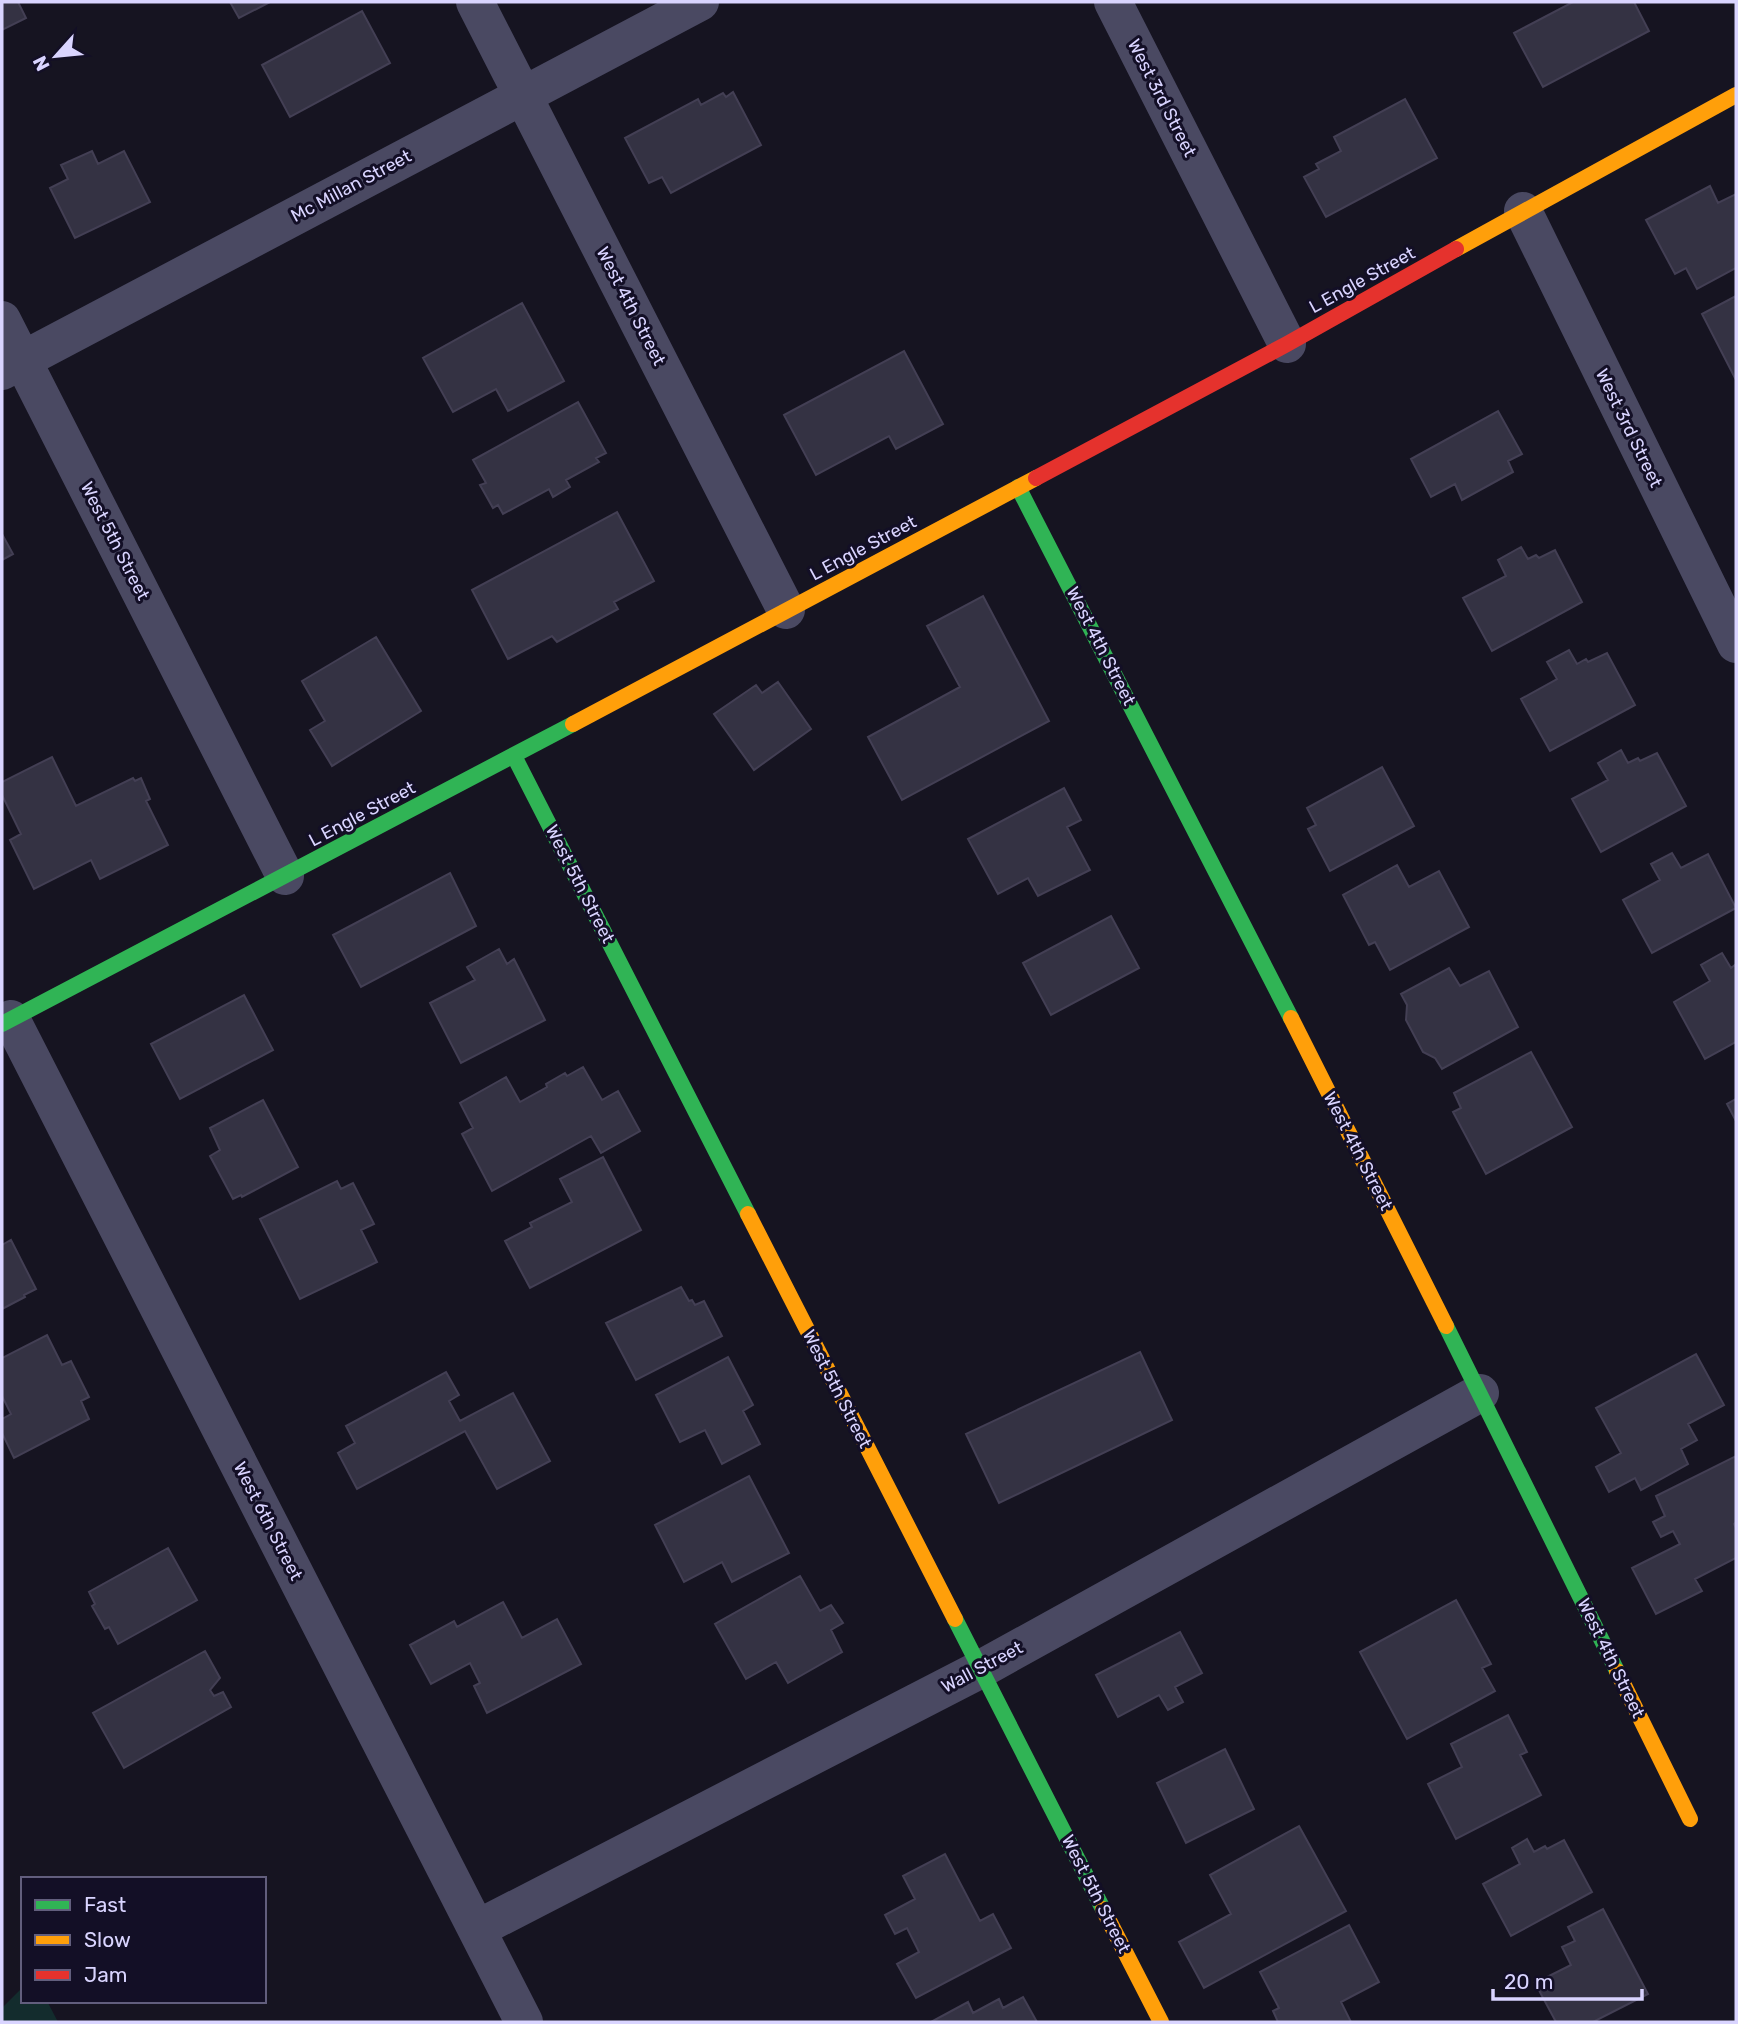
<svg xmlns="http://www.w3.org/2000/svg" width="1738" height="2024" font-family="Rubik,sans-serif">
<style>
.green{fill:#132c2d}
.building{fill:#343243;stroke:#433f54;stroke-width:2}
.lines{fill:none;stroke-linecap:round;stroke-linejoin:round}
.street{stroke:#4a4962;stroke-width:38}
.fast{stroke:#30b455;stroke-width:16}
.slow{stroke:#ff9f0a;stroke-width:16}
.jam{stroke:#e5322d;stroke-width:16}
.labels{text-anchor:middle;stroke-width:6;stroke-linejoin:round;paint-order:stroke}
.street-label{font-size:18px;fill:#d9d4ff;stroke:#130f26}
</style>
<rect width="100%" height="100%" fill="#161421"/>
<!-- green -->
<path class="green" d="M 23,1987 L 23,2001 L 47,2001 L 58,2022 L 2,2022 L 2,2008 Z"/>
<!-- building -->
<path class="building" d="M 2,2 L 18,2 L 26,18 L 2,30 Z
M 230,2 L 270,2 L 239,18 Z
M 1573,2 L 1634,2 L 1649,31 L 1543,87 L 1514,33 Z
M 362,11 L 390,63 L 290,117 L 262,65 Z
M 733,92 L 761,145 L 671,193 L 662,177 L 649,183 L 625,138 L 698,99 L 701,105 L 723,93 L 726,97 Z
M 1405,99 L 1437,158 L 1326,217 L 1304,177 L 1319,169 L 1316,164 L 1341,151 L 1334,137 Z
M 92,151 L 98,164 L 124,151 L 150,202 L 75,238 L 50,188 L 68,179 L 61,165 Z
M 1710,186 L 1718,203 L 1736,194 L 1736,268 L 1697,289 L 1686,268 L 1675,274 L 1646,220 Z
M 1736,296 L 1736,380 L 1702,314 Z
M 522,303 L 564,381 L 508,411 L 496,389 L 453,412 L 423,358 Z
M 904,351 L 943,424 L 896,449 L 889,436 L 816,475 L 784,415 Z
M 578,402 L 606,453 L 596,458 L 599,462 L 566,480 L 570,487 L 553,497 L 549,489 L 503,514 L 498,505 L 493,508 L 480,485 L 486,483 L 473,460 Z
M 1498,411 L 1522,454 L 1508,461 L 1513,472 L 1462,500 L 1455,484 L 1431,497 L 1411,459 Z
M 617,512 L 654,581 L 614,602 L 618,609 L 557,642 L 552,636 L 508,659 L 472,590 Z
M 2,534 L 13,554 L 2,560 Z
M 1521,547 L 1528,559 L 1536,555 L 1539,558 L 1555,550 L 1582,602 L 1492,651 L 1463,598 L 1506,576 L 1498,560 Z
M 983,596 L 1049,721 L 902,800 L 868,737 L 960,687 L 927,626 Z
M 376,637 L 421,711 L 332,766 L 310,730 L 325,721 L 302,681 Z
M 1569,650 L 1577,664 L 1586,659 L 1588,662 L 1607,653 L 1635,705 L 1550,751 L 1521,699 L 1557,679 L 1547,662 Z
M 778,682 L 811,729 L 754,770 L 714,714 L 756,685 L 762,693 Z
M 1621,750 L 1628,763 L 1638,758 L 1640,761 L 1657,753 L 1686,806 L 1601,852 L 1572,799 L 1608,780 L 1598,763 Z
M 52,757 L 76,806 L 133,778 L 135,781 L 141,778 L 150,799 L 146,801 L 168,845 L 100,879 L 91,860 L 34,889 L 10,840 L 21,834 L 2,795 L 2,782 Z
M 1382,767 L 1414,826 L 1330,871 L 1308,829 L 1316,825 L 1307,808 Z
M 1064,788 L 1081,820 L 1067,827 L 1090,870 L 1038,896 L 1028,878 L 998,894 L 968,839 Z
M 1672,853 L 1681,868 L 1708,854 L 1736,908 L 1652,953 L 1623,900 L 1660,880 L 1651,864 Z
M 1397,865 L 1409,887 L 1439,871 L 1469,927 L 1390,970 L 1375,942 L 1369,945 L 1343,895 Z
M 450,873 L 476,926 L 361,987 L 333,935 Z
M 1111,916 L 1139,968 L 1051,1015 L 1023,963 Z
M 499,949 L 507,964 L 514,959 L 545,1020 L 461,1063 L 430,1003 L 475,980 L 467,967 Z
M 1722,953 L 1731,968 L 1736,964 L 1736,1042 L 1705,1059 L 1674,1002 L 1710,981 L 1701,965 Z
M 1449,968 L 1460,986 L 1489,971 L 1518,1027 L 1442,1069 L 1435,1058 L 1423,1052 L 1406,1020 L 1407,1005 L 1401,994 Z
M 244,995 L 273,1050 L 180,1099 L 151,1044 Z
M 1531,1052 L 1572,1127 L 1486,1174 L 1453,1112 L 1461,1108 L 1454,1093 Z
M 583,1067 L 602,1100 L 618,1091 L 640,1131 L 601,1153 L 591,1136 L 492,1191 L 462,1134 L 473,1128 L 460,1103 L 506,1077 L 520,1102 L 547,1087 L 546,1084 L 565,1073 L 567,1076 Z
M 1736,1099 L 1736,1121 L 1727,1104 Z
M 263,1100 L 298,1167 L 242,1197 L 241,1195 L 233,1199 L 210,1156 L 220,1150 L 210,1128 Z
M 603,1157 L 641,1230 L 530,1288 L 505,1241 L 532,1227 L 530,1223 L 572,1202 L 560,1179 Z
M 337,1181 L 341,1189 L 353,1183 L 374,1224 L 361,1230 L 377,1262 L 300,1299 L 260,1219 Z
M 11,1240 L 36,1289 L 24,1295 L 25,1297 L 2,1309 L 2,1245 Z
M 681,1287 L 689,1301 L 692,1300 L 695,1305 L 704,1301 L 722,1336 L 636,1380 L 606,1323 Z
M 47,1335 L 62,1365 L 71,1361 L 89,1397 L 81,1401 L 89,1419 L 14,1458 L 2,1433 L 2,1419 L 11,1414 L 2,1396 L 2,1358 Z
M 1140,1352 L 1172,1420 L 999,1503 L 966,1434 Z
M 1696,1354 L 1724,1405 L 1688,1424 L 1697,1440 L 1681,1449 L 1688,1464 L 1641,1490 L 1635,1478 L 1609,1492 L 1596,1467 L 1621,1453 L 1596,1408 Z
M 728,1357 L 753,1405 L 743,1411 L 760,1444 L 722,1464 L 705,1430 L 680,1442 L 656,1395 Z
M 446,1372 L 459,1395 L 449,1401 L 460,1421 L 513,1393 L 550,1461 L 497,1489 L 465,1431 L 357,1489 L 338,1453 L 355,1443 L 346,1426 Z
M 1736,1456 L 1736,1522 L 1734,1524 L 1736,1528 L 1736,1558 L 1695,1579 L 1702,1591 L 1656,1614 L 1632,1568 L 1680,1544 L 1673,1531 L 1661,1537 L 1653,1522 L 1665,1516 L 1656,1496 Z
M 749,1476 L 789,1553 L 732,1582 L 722,1562 L 684,1582 L 655,1525 Z
M 168,1548 L 197,1600 L 118,1644 L 109,1627 L 105,1629 L 92,1606 L 95,1604 L 89,1592 Z
M 800,1576 L 820,1611 L 831,1605 L 843,1623 L 831,1630 L 842,1652 L 788,1683 L 776,1662 L 746,1679 L 715,1624 Z
M 1456,1600 L 1491,1664 L 1482,1668 L 1495,1691 L 1407,1739 L 1360,1652 Z
M 503,1602 L 522,1638 L 557,1619 L 581,1664 L 487,1713 L 474,1686 L 480,1683 L 470,1663 L 431,1684 L 410,1645 L 454,1621 L 457,1627 Z
M 1180,1632 L 1202,1673 L 1175,1687 L 1183,1702 L 1168,1710 L 1159,1695 L 1118,1717 L 1096,1675 Z
M 205,1651 L 220,1678 L 210,1690 L 214,1696 L 223,1692 L 231,1707 L 124,1768 L 93,1713 Z
M 1508,1715 L 1527,1752 L 1520,1755 L 1541,1795 L 1456,1839 L 1428,1784 L 1462,1767 L 1451,1744 Z
M 1225,1749 L 1254,1809 L 1186,1843 L 1157,1783 Z
M 1299,1826 L 1346,1911 L 1204,1988 L 1179,1942 L 1231,1914 L 1210,1875 Z
M 1527,1839 L 1534,1852 L 1545,1846 L 1547,1849 L 1564,1840 L 1592,1892 L 1511,1936 L 1483,1884 L 1520,1864 L 1512,1848 Z
M 945,1854 L 980,1921 L 993,1914 L 1011,1948 L 916,1998 L 897,1964 L 919,1952 L 907,1928 L 895,1934 L 885,1915 L 915,1899 L 903,1876 Z
M 1603,1909 L 1648,1994 L 1593,2022 L 1556,2022 L 1535,1983 L 1571,1965 L 1562,1947 L 1575,1941 L 1568,1927 Z
M 1349,1925 L 1379,1982 L 1341,2002 L 1351,2022 L 1278,2022 L 1273,2011 L 1279,2008 L 1260,1972 Z
M 1023,1997 L 1037,2022 L 931,2022 L 968,2002 L 973,2013 L 999,1999 L 1003,2008 Z"/>
<g class="lines">
<!-- street -->
<path class="street" d="M 475,2 L 786,610
M 1113,2 L 1287,344
M 1523,211 L 1736,644
M 2,320 L 285,876
M 2,371 L 700,2
M 11,1019 L 524,2022
M 477,1929 L 981,1669 L 1480,1393"/>
<!-- fast -->
<path class="fast" d="M 1018,487 L 1291,1018
M 514,756 L 748,1214
M 2,1024 L 573,724
M 1446,1326 L 1617,1671
M 955,1619 L 1103,1909"/>
<!-- slow -->
<path class="slow" d="M 1456,249 L 1736,95
M 573,724 L 1036,478
M 1291,1018 L 1446,1326
M 748,1214 L 955,1619
M 1617,1671 L 1690,1819
M 1103,1909 L 1161,2022"/>
<!-- jam -->
<path class="jam" d="M 1036,478 L 1287,344 L 1456,249"/>
</g>
<g class="labels">
<!-- street labels -->
<g class="street-label">
<text transform="translate(1162 98) rotate(63)" y="6">West 3rd Street</text>
<text transform="translate(351 186) rotate(-28)" y="6">Mc Millan Street</text>
<text transform="translate(1362 280) rotate(-29)" y="6">L Engle Street</text>
<text transform="translate(631 306) rotate(63)" y="6">West 4th Street</text>
<text transform="translate(1629 428) rotate(64)" y="6">West 3rd Street</text>
<text transform="translate(115 541) rotate(63)" y="6">West 5th Street</text>
<text transform="translate(863 548) rotate(-28)" y="6">L Engle Street</text>
<text transform="translate(1101 646) rotate(63)" y="6">West 4th Street</text>
<text transform="translate(362 814) rotate(-28)" y="6">L Engle Street</text>
<text transform="translate(580 884) rotate(63)" y="6">West 5th Street</text>
<text transform="translate(1358 1151) rotate(63)" y="6">West 4th Street</text>
<text transform="translate(837 1389) rotate(63)" y="6">West 5th Street</text>
<text transform="translate(268 1521) rotate(63)" y="6">West 6th Street</text>
<text transform="translate(1611 1658) rotate(64)" y="6">West 4th Street</text>
<text transform="translate(982 1667) rotate(-28)" y="6">Wall Street</text>
<text transform="translate(1096 1894) rotate(63)" y="6">West 5th Street</text>
</g>
</g>
<!-- border -->
<rect width="1738" height="2024" fill="none" stroke="#d9d4ff" stroke-width="7"/>
<!-- legend -->
<rect x="21" y="1877" width="245" height="126" fill="#130f26" stroke="#625e7d" stroke-width="2"/>
<rect x="35" y="1900" width="35" height="10" fill="#30b455" stroke="#625e7d" stroke-width="2"/>
<text x="84" y="1912" font-size="21" fill="#d9d4ff">Fast</text>
<rect x="35" y="1935" width="35" height="10" fill="#ff9f0a" stroke="#625e7d" stroke-width="2"/>
<text x="84" y="1947" font-size="21" fill="#d9d4ff">Slow</text>
<rect x="35" y="1970" width="35" height="10" fill="#e5322d" stroke="#625e7d" stroke-width="2"/>
<text x="84" y="1982" font-size="21" fill="#d9d4ff">Jam</text>
<!-- north arrow -->
<g transform="translate(56 56) rotate(243)" stroke="#130f26" stroke-width="5" paint-order="stroke">
<path d="M0-5L12 26L0 18L-12 26Z" fill="#d9d4ff"/>
<text y="-10" font-size="19" font-weight="bold" text-anchor="middle" fill="#d9d4ff">N</text>
</g>
<!-- scale -->
<path d="M1493 1989v10h149v-10" fill="none" stroke="#d9d4ff" stroke-width="3.5"/>
<text x="1504" y="1989" font-size="21" fill="#d9d4ff" stroke="#130f26" stroke-width="5" paint-order="stroke">20 m</text>
</svg>
